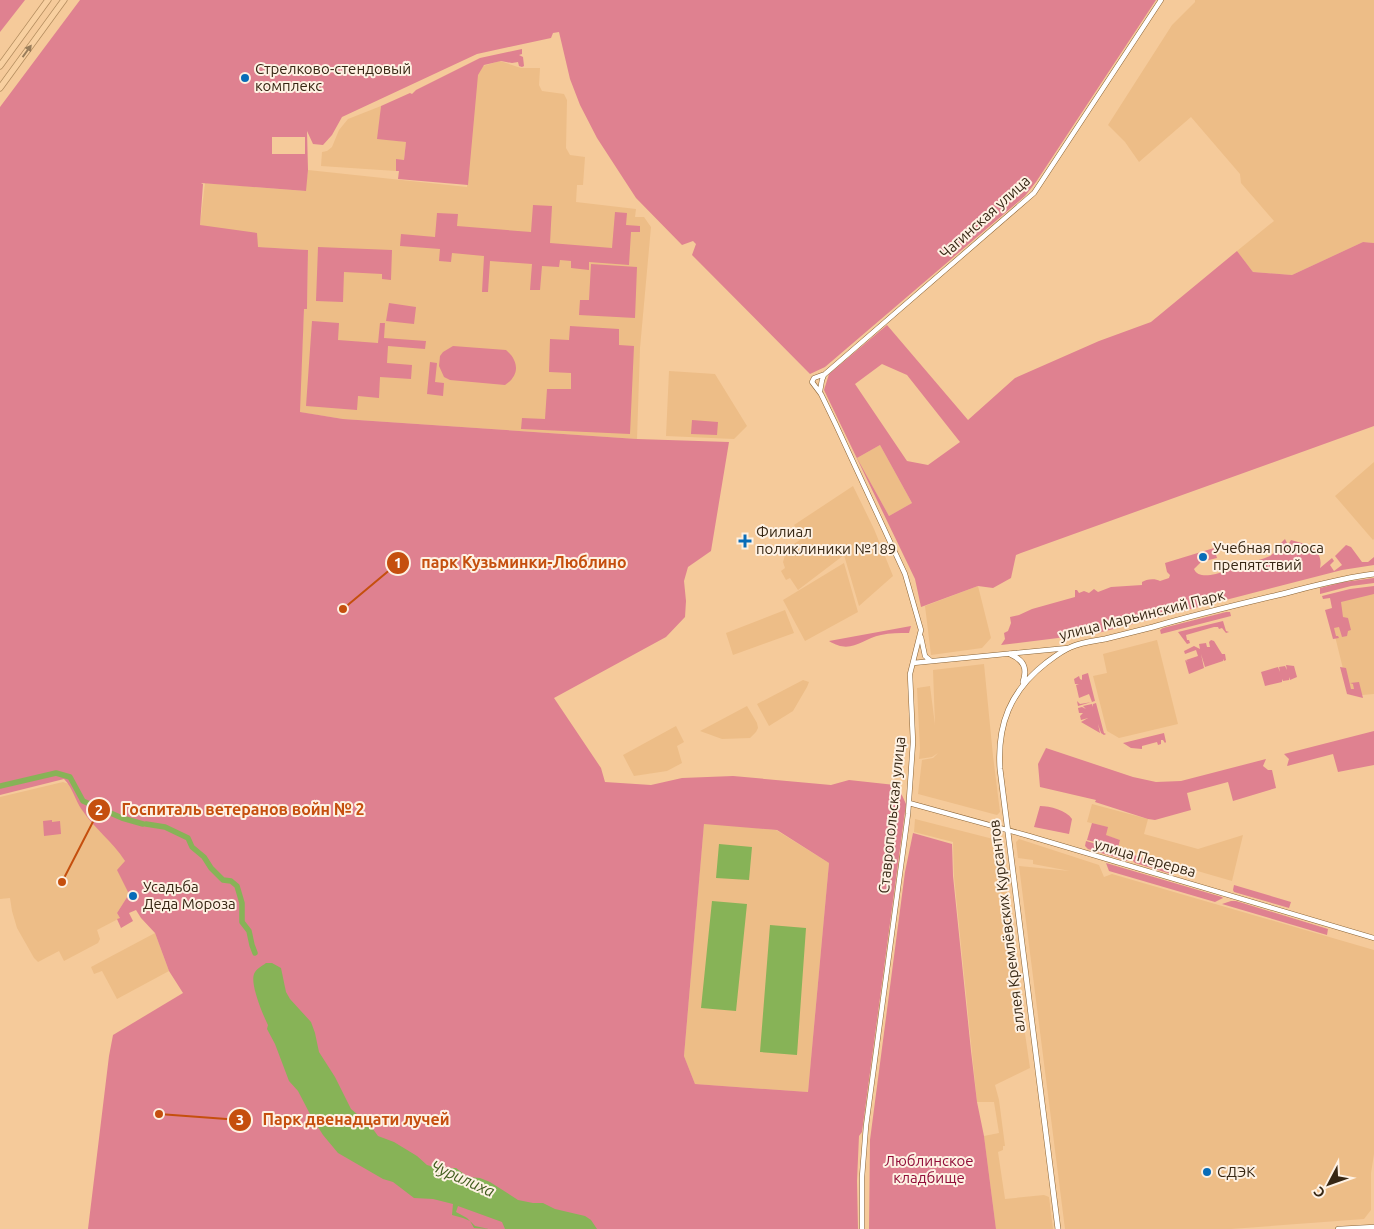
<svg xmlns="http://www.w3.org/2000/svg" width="1374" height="1229" font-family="Ubuntu,sans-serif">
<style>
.built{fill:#edbd87}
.green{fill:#df8190;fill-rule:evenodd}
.water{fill:#87b357}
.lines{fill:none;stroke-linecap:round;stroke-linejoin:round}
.river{stroke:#87b357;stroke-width:5.5}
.tertiary-casing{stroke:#886234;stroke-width:5.5}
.secondary-casing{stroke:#886234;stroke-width:6}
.trunk-casing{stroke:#b48d5f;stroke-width:7}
.tertiary{stroke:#fff;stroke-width:4.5}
.secondary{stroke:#fff;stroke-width:5}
.trunk{stroke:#f8d0a0;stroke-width:5.5}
.oneway{fill:#987c5a}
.poi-dot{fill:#096cb8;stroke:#fef1e3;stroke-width:2}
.labels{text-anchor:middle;stroke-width:4;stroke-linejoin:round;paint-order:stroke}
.poi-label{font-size:15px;fill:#372714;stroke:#fef1e3;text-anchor:start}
.street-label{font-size:15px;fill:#372714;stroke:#fef1e3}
.park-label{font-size:15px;fill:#910f3a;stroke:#fef1e3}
.water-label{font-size:16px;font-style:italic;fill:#405c1d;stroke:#fef1e3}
.leader{fill:none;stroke:#c54f0e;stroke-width:2}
.callout-dot{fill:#c54f0e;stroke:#fef1e3;stroke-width:2}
.mark-label{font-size:15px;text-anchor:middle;font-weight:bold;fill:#fff}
.callout-label{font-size:16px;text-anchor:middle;font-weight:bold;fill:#c54f0e;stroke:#fef1e3;stroke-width:4;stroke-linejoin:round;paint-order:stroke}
</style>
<rect width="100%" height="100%" fill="#f5ca9a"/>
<!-- built -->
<path class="built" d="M 1195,0 L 1374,0 L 1374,243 L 1363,242 L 1292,275 L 1253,272 L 1237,251 L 1274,221 L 1241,183 L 1240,174 L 1191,117 L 1139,162 L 1125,142 L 1108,125 L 1172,25 L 1195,2 Z
M 500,61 L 521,68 L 540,68 L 539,85 L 542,91 L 564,94 L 567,100 L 566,148 L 570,155 L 585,157 L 583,185 L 577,185 L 576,202 L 636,209 L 635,217 L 644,217 L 651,227 L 640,348 L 637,439 L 343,419 L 299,412 L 304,309 L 307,309 L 308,250 L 257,247 L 200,225 L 205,183 L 305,191 L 308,170 L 467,187 L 475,72 L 483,66 Z
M 381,106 L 378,138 L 406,142 L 404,160 L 396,160 L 396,171 L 321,166 L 322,152 L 327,151 L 332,147 L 339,130 L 348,119 Z
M 669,371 L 715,374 L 747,426 L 734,439 L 666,436 Z
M 880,445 L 912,503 L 889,516 L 857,458 Z
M 1374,462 L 1374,539 L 1373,540 L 1335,496 Z
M 853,486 L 874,529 L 893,576 L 859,606 L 844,555 L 798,590 L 790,578 L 786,580 L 781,571 L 785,568 L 783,562 L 785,555 L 783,551 L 803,538 L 794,525 Z
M 844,563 L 858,612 L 805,641 L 783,600 Z
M 978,586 L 991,638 L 982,648 L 931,655 L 925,606 Z
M 1374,590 L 1374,694 L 1362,695 L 1348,689 L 1332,624 L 1335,596 Z
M 785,610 L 794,633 L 733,655 L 726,633 Z
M 1157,640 L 1178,724 L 1119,738 L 1107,731 L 1093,676 L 1107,673 L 1103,654 Z
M 984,664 L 993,756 L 1000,812 L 997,815 L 918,794 L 922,760 L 933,758 L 938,753 L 932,757 L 919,759 L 920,749 L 917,688 L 930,686 L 935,725 L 933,670 Z
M 803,680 L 809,682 L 807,687 L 793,711 L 769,726 L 757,704 Z
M 747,706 L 757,723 L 758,728 L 756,732 L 750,738 L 722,739 L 700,731 Z
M 676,726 L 684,742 L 677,746 L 682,763 L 667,771 L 634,776 L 623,755 Z
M 63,782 L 69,784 L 82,809 L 119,851 L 125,861 L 129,894 L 117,913 L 120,918 L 97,930 L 100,939 L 98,943 L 64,961 L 59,951 L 38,962 L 34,958 L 17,928 L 12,911 L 10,898 L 0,899 L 0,797 Z
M 1092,804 L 1148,819 L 1144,834 L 1198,849 L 1243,835 L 1232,881 L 1118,848 L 1120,840 L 1105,835 L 1107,827 L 1087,822 Z
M 915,819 L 1001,841 L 1019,992 L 1030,1068 L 995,1085 L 999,1100 L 1005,1146 L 1003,1146 L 1003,1150 L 998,1152 L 1005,1199 L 1044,1195 L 1049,1197 L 1053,1229 L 996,1229 L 984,1136 L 999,1133 L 994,1102 L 977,1102 L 954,877 L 953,842 L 914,832 Z
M 704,823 L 776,830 L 829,863 L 808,1092 L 695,1084 L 684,1056 Z
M 1019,839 L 1099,865 L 1104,877 L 1112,874 L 1374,950 L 1374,1154 L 1371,1173 L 1371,1210 L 1364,1219 L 1231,1229 L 1065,1229 L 1019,866 L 1070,871 L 1033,864 L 1033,860 L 1018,858 L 1016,842 Z
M 155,933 L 169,971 L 117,999 L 102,971 L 94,974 L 91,967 Z"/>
<!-- green -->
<path class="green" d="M 0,0 L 25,0 L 0,32 Z
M 80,0 L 1156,0 L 1036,182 L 1025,196 L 825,367 L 810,374 L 692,255 L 696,244 L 693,241 L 682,245 L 636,198 L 597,138 L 580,105 L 570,79 L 559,32 L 553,33 L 551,38 L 477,54 L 342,117 L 332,135 L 323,145 L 313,144 L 307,131 L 308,170 L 306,191 L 201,183 L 203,184 L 200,225 L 257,233 L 258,247 L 308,250 L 307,309 L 304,309 L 300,412 L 343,419 L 637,439 L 729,442 L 711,551 L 688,567 L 684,581 L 686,601 L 685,617 L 666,637 L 554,698 L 601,768 L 605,782 L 651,785 L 682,778 L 733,776 L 831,785 L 849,780 L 895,785 L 900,791 L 906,804 L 862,1132 L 859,1136 L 857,1181 L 858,1229 L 88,1229 L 109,1056 L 113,1035 L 183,993 L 169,971 L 155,933 L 141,918 L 136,910 L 129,913 L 133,921 L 121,928 L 117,919 L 120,918 L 117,913 L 129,894 L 117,870 L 125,861 C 113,842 94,828 82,810 C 75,800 73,788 64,779 L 0,795 L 0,107 ZM 305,137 L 305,154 L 272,154 L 272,137 ZM 704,824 L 777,830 L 829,863 L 808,1092 L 695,1084 L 684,1056 Z
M 522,49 L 522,54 L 519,55 L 523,57 L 524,66 L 522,67 L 519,66 L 518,62 L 512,63 L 501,61 L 484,65 L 478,75 L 468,185 L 398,179 L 399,171 L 396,171 L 396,159 L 404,160 L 406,142 L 377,139 L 381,106 L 410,93 L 412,94 L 416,90 L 480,58 Z
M 533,205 L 552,206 L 550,243 L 612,248 L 615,212 L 627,213 L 626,225 L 640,226 L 640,232 L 631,232 L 629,265 L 589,262 L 589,270 L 571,268 L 571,261 L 560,260 L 559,267 L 542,266 L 540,290 L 530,290 L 532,264 L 490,261 L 488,292 L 482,292 L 484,256 L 452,253 L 451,262 L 439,261 L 440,249 L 400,246 L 401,234 L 435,237 L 437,213 L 458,214 L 457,226 L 531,232 Z
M 1363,242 L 1374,243 L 1374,426 L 1021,553 L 1016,555 L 1011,578 L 993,588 L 978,586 L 921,607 L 915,579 L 824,390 L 829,374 L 887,325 L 968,420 L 1015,378 L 1099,341 L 1151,322 L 1237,251 L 1253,272 L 1292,275 ZM 882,364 L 907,375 L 960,442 L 928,465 L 907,461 L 855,384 ZM 880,445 L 912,503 L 889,516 L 857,458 Z
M 318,247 L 392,250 L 391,280 L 382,279 L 382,274 L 344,272 L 343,302 L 316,301 Z
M 591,264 L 637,267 L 635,318 L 579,315 L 580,300 L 589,300 Z
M 389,303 L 416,307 L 414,324 L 386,321 Z
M 312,321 L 339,323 L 338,340 L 378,343 L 380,323 L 385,323 L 384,338 L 426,341 L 425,349 L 388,346 L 387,363 L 412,365 L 411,379 L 380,377 L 379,398 L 358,396 L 357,410 L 306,406 Z
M 570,326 L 619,329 L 619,345 L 634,346 L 630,434 L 521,429 L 522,418 L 545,419 L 547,389 L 571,389 L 571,373 L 549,372 L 550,339 L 569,340 Z
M 453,346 L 506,350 C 519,361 520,375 505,385 L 450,380 L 444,377 L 439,366 L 440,356 L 443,352 Z
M 430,362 L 437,363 L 435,382 L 444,383 L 443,396 L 427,394 Z
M 692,420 L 718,422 L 717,435 L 691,434 Z
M 1285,539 L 1288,545 L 1291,540 C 1307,544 1324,549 1320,568 L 1332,558 L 1334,561 L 1330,565 L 1334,571 L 1342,565 L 1335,556 L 1346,545 L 1351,547 L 1362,562 L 1368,562 L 1374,557 L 1374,565 L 1342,570 L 1098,633 L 1001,645 L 1005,639 L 1004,633 L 1008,631 L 1011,623 L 1010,617 L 1019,615 L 1032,609 L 1075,597 L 1075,590 L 1077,590 L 1079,593 L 1084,591 L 1089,593 L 1094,589 L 1098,592 L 1111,587 L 1142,585 L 1142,582 C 1146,579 1155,578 1160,581 L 1169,578 L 1170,575 L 1167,572 L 1165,563 L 1214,548 L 1217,558 L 1201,562 L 1194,569 C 1200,584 1233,568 1243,564 C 1252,561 1262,560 1270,556 C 1277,551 1279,544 1285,539 Z
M 1374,578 L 1374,583 L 1351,586 L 1320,594 L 1320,588 L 1344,582 Z
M 1374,586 L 1374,594 L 1341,602 L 1343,617 L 1348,618 L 1351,630 L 1348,631 L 1347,636 L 1342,637 L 1339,627 L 1334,628 L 1336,636 L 1338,636 L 1339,638 L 1333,639 L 1325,610 L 1332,608 L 1330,598 L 1323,599 L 1322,596 L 1350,589 Z
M 1226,612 L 1230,612 L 1231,616 L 1161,634 L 1160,630 L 1163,628 Z
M 1223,621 L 1226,631 L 1229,632 L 1226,633 L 1222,628 L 1219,629 L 1218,627 L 1214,627 L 1186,635 L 1187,640 L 1189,640 L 1190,643 L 1187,644 L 1178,632 Z
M 911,626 L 909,633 C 899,633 890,633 881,635 C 861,639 851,655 829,641 Z
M 1211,640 L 1214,641 L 1222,654 L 1225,654 L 1226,660 L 1224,661 L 1223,659 L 1223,661 L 1205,667 L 1201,654 L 1204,668 L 1189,674 L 1185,660 L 1188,662 L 1186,660 L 1198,656 L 1196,650 L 1185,654 L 1184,651 L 1194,646 L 1200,649 L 1199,644 L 1206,643 L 1207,647 L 1210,647 L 1209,642 Z
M 1286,665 L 1294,666 L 1297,677 L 1290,680 L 1289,677 L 1289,680 L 1283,681 L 1282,679 L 1282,682 L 1265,686 L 1261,672 L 1278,667 L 1280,672 L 1279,667 L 1285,666 L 1287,670 Z
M 1340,667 L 1346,668 L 1351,689 L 1354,689 L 1353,684 L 1350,683 L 1359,682 L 1363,698 L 1347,694 Z
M 1088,673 L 1095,701 L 1078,706 L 1077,701 L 1080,704 L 1092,702 L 1089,694 L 1079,698 L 1076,685 L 1079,684 L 1075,684 L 1074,679 L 1079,676 L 1080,679 L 1082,680 L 1082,675 Z
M 1096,703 L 1104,733 L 1106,734 L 1104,735 L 1101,733 L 1098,724 L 1100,733 L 1081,722 L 1088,718 L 1081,720 L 1080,716 L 1083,713 L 1079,713 L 1078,708 L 1082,707 L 1086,709 L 1083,706 L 1092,704 L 1093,707 L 1093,704 Z
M 1374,731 L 1374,765 L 1338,772 L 1333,754 L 1287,766 L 1289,759 L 1284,754 Z
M 1164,733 L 1166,742 L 1165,743 L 1163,740 L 1161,740 L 1161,744 L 1158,745 L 1157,742 L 1142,746 L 1142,749 L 1131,748 L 1123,743 Z
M 1046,748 L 1133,777 L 1156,782 L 1181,781 L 1266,759 L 1263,766 L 1268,770 L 1272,770 L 1276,788 L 1233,801 L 1228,782 L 1187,793 L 1191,810 L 1155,820 L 1148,819 L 1095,802 L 1096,800 L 1040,787 L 1038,764 Z
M 1040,806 C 1050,806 1066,810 1072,819 L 1069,834 L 1034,827 Z
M 52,820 L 52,822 L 60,821 L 61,834 L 44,836 L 43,821 Z
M 1092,823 L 1108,827 L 1106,835 L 1120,840 L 1118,848 L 1087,840 Z
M 913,833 L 952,844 L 953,876 L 971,1051 L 977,1102 L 984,1136 L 996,1229 L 869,1229 L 870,1140 L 905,872 Z
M 1086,841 L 1131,854 L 1130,859 L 1127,861 L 1088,849 L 1085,846 Z
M 1134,855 L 1175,868 L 1174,872 L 1171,874 L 1135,863 L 1133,861 Z
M 1106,863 L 1222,897 L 1223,898 L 1215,902 L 1109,871 Z
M 1234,885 L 1291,902 L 1289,908 L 1234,892 L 1233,890 Z
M 1231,901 L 1236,901 L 1328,929 L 1327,935 L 1222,904 Z"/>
<!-- water -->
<path class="water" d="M 719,844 L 752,847 L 749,880 L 716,878 Z
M 712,901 L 747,904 L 736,1011 L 701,1008 Z
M 770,925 L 806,928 L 797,1055 L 760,1052 Z
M 266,963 L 272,963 L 281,968 L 286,992 L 290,999 L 311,1022 L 315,1033 L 319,1052 L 335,1077 L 351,1109 L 370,1125 L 378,1136 L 394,1142 L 417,1156 L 427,1165 L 437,1168 L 456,1168 L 468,1177 L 480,1178 L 490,1182 L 518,1200 L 533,1203 L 543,1203 L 555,1209 L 585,1216 L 591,1220 L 597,1229 L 505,1229 L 502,1222 L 458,1206 L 456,1212 L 467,1218 L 475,1226 L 489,1229 L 474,1228 L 470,1221 L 463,1218 L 452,1215 L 453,1204 L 433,1199 L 414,1198 L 393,1182 L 383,1179 L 338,1153 L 323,1135 L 311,1116 L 298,1091 L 289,1081 L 275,1044 L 267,1029 L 268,1025 C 263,1015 250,984 254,974 C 256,969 262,966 266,963 Z"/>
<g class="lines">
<!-- river -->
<path class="river" d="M 0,786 L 56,773 L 70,777 L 83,801 L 122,818 L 143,824
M 146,824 L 165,827 L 188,838 L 192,847 L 204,857 L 211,868 L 223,880 L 231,881 L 237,886 L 242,903 L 242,922 L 249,931 L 252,945 L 255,953"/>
<defs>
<path id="tertiary" d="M 820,391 L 822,380 L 824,375
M 921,637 L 925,656 L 931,661
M 913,663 L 1068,648
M 909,803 L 1029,836 L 1374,938
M 862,1229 L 862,1177 L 866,1126 L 908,814 L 913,742 L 910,674 L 921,630 L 905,574 L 836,425 L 821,394 L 812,382 L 814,378 L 825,374 L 1034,193 L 1161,0
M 1338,1229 L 1374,1227"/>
<path id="secondary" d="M 1010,654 C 1023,660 1028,667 1023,682
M 1058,1229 L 1000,769 C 997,725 1010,691 1046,663 C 1054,657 1063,650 1071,647 C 1082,642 1094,641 1105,639 C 1121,635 1137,631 1153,627 C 1194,615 1236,605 1278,595 C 1310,587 1341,578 1374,574"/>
<path id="trunk" d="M 0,66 L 48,0
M 0,88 L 64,0"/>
</defs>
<!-- tertiary casing -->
<use href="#tertiary" class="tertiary-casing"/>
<!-- secondary casing -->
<use href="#secondary" class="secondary-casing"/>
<!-- trunk casing -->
<use href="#trunk" class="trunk-casing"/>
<!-- tertiary -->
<use href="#tertiary" class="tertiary"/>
<!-- secondary -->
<use href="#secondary" class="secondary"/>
<!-- trunk -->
<use href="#trunk" class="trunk"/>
</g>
<!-- one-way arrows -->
<defs><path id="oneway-solid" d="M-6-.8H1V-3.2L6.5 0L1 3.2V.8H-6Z" transform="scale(1.25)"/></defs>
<use class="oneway" href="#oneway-solid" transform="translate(27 51) rotate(-54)"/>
<!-- markers -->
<g class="poi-dot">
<circle cx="245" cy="78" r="5"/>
<path d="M742.5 533.5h5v5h5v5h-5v5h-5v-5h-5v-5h5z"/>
<circle cx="1203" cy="557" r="5"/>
<circle cx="133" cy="896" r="5"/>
<circle cx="1207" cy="1172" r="5"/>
</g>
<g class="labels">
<!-- poi labels -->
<g class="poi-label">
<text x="255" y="74">Стрелково-стендовый<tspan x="255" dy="17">комплекс</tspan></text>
<text x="756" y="537">Филиал<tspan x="756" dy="17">поликлиники №189</tspan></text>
<text x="1213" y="553">Учебная полоса<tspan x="1213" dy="17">препятствий</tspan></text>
<text x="143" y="892">Усадьба<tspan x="143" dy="17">Деда Мороза</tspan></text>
<text x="1217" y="1177">СДЭК</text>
</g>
<!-- street labels -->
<g class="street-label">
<text transform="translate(985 217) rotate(-42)" y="5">Чагинская улица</text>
<text transform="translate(1142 615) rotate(-14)" y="5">улица Марьинский Парк</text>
<text transform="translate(892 815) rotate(-84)" y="5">Ставропольская улица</text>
<text transform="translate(1145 858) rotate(16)" y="5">улица Перерва</text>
<text transform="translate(1007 926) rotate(-97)" y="5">аллея Кремлёвских Курсантов</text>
</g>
<!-- park labels -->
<g class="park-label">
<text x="929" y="1166">Люблинское<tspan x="929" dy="17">кладбище</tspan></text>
</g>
<!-- water labels -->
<g class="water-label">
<text transform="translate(463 1178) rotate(24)" y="6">Чурилиха</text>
</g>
</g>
<!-- callouts -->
<path class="leader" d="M343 609L398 563M62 882L99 810M159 1114L240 1120"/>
<g class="callout-dot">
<circle cx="343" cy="609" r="5"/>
<circle cx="62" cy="882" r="5"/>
<circle cx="159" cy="1114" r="5"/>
<circle cx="398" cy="563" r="12"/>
<circle cx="99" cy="810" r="12"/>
<circle cx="240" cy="1120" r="12"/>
</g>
<g class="mark-label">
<text x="398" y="568">1</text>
<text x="99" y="815">2</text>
<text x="240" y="1125">3</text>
</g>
<g class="callout-label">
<text x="524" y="568">парк Кузьминки-Люблино</text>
<text x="243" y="815">Госпиталь ветеранов войн № 2</text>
<text x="356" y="1125">Парк двенадцати лучей</text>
</g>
<!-- north arrow -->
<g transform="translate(1329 1184) rotate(229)" stroke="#fef1e3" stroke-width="4" paint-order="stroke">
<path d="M0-4L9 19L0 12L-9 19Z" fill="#372714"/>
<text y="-8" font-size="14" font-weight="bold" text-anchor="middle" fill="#372714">С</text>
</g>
</svg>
